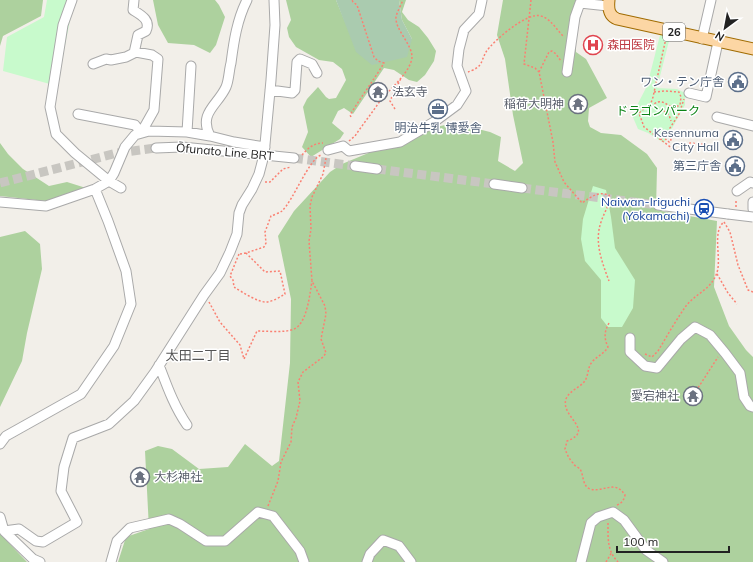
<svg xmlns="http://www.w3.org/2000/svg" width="753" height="562" font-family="Mulish,'Noto Sans JP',sans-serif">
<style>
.forest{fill:#add19e}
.cemetery{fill:#aacbaf}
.park{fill:#c8facc}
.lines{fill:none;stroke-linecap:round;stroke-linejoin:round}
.minor-tunnel{stroke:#c8c6c1;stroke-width:9;stroke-dasharray:9 4.5;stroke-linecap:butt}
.minor-casing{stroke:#a9a9a9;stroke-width:11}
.major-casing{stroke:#a06b00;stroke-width:13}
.path{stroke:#fa8072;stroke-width:1.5;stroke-dasharray:2 2;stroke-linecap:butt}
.minor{stroke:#fff;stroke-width:9}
.major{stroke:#fcd6a4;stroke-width:11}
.minor-bridge-casing{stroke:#a9a9a9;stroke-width:11;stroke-linecap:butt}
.minor-bridge{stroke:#fff;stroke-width:9}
.labels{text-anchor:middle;stroke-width:3;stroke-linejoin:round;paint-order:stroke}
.shield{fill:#fff;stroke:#646464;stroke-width:1}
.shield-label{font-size:11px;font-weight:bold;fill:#222}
.health-label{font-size:12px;fill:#be3a42;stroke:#fff;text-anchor:start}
.service-label{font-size:12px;fill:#4e5e75;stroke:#fff;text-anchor:end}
.worship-label{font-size:12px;fill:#5b616d;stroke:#fff;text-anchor:start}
.park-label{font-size:12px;fill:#0c8416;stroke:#fff}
.street-label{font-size:12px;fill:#222;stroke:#fff}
.transit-label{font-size:12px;fill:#164399;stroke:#fff;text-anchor:end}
.neighbourhood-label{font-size:13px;fill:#555;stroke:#fff}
</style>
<rect width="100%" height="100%" fill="#f2efe9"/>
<!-- forest -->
<path class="forest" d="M 0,0 L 43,0 L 41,16 L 3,36 L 0,46 Z
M 153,0 L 215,0 L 219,5 L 225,17 L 216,45 L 210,53 L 194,45 L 168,43 L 158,25 Z
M 286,0 L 336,0 L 346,24 L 412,39 L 402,20 L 399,0 L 406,0 L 402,12 L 408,20 L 419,27 L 428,38 L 436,51 L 434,61 L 425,75 L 417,82 L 409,80 L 394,70 L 384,68 L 353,114 L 344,108 L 338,111 L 332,123 L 344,133 L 340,139 L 311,157 L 302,147 L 308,132 L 303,107 L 307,99 L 318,87 L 326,97 L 329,99 L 336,98 L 346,80 L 342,69 L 333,62 L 319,60 L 296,47 L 289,37 L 287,28 L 291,20 Z
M 503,0 L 581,0 L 576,35 L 576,52 L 586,59 L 607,98 L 589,108 L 588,121 L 590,127 L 601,133 L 621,135 L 647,154 L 657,168 L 656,210 L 717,221 L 714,287 L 729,326 L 746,350 L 753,357 L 753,562 L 118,562 L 126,537 L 149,529 L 145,451 L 158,446 L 172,449 L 199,469 L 228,467 L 245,444 L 272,466 L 279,461 L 290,363 L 291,299 L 278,236 L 294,211 L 330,172 L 342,164 L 378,149 L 412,139 L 436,127 L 454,123 L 490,132 L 501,137 L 498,161 L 515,171 L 523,163 L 513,115 L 505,59 L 497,35 Z
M 0,143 L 8,154 L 23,169 L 49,186 L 67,182 L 86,188 L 46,201 L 0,196 Z
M 25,231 L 40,244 L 42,269 L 27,333 L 22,361 L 0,407 L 0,237 Z
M 0,529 L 3,537 L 27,562 L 0,562 Z"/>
<!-- cemetery -->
<path class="cemetery" d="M 336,0 L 399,0 L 402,20 L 412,39 L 407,57 L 372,65 L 356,52 Z"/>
<!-- park -->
<path class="park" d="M 47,0 L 76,0 L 71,15 L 57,86 L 3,71 L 7,37 L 44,17 Z
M 660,35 L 670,37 L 657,88 L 677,89 L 685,93 L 685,105 L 664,143 L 648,133 L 638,129 L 632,115 L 647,86 Z
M 593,186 L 606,190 L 611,217 L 615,248 L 635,280 L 633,308 L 622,327 L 608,327 L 601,318 L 601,280 L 585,261 L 581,239 L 583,219 Z"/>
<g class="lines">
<!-- minor-tunnel -->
<path class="minor-tunnel" d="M 294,158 L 355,166
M 377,169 L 494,184
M 0,183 L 117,153 L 156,148
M 522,188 L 658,205"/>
<defs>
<path id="minor" d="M 72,0 L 63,25 L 50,107 L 56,134 L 75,153 L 109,181 L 121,188
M 702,39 L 711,0
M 134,53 L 138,35 L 146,31 C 151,20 141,15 133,10 L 134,0
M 567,72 L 575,17 L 580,3 L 608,6
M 270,90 L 292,93 L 295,90 L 297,62 L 300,59 L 312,64 L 317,73
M 689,93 L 706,97 L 718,42
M 78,114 L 135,125 L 141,133 L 154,110 L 158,59 L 152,55 L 136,52 L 126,57 L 111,60 L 106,59 L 93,64
M 717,117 L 753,126
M 187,132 L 191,66
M 210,136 C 198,113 218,105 226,87 C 229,80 229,70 231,63 C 234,40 237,20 247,0
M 156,148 L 182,147 L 294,158
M 328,150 L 343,146 L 349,151 L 400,142 L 434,122 L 457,105 L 466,91 L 457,66 L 459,49 L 464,30 L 479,14 L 482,0
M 355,166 L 377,169
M 494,184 L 522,188
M 737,191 L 750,182 L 753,183
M 0,202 L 46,206 L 95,189 L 109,181 L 114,173 L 125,147 L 135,135 L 149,131 L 187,132 L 210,136 L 234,142 L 265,147
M 753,202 L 753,209
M 658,205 L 728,214
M 630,338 L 630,352 L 645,366 L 657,368 L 681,339 L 695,327 L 710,335 L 725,353 L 740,373 L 744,397 L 750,406 L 753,407
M 159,365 C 167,386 174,406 187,425
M 0,444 L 6,436 L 81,394 L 114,346 L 131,304 L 126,271 L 108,221 L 95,189
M 0,517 L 4,531 L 33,559 L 40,562
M 4,531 L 19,529 L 36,541 L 43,542 L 77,522 L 61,491 L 64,467 L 73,438 L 109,424 L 134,401 L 155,372 L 204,295 L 220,273 L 230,252 L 237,234 L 239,213 L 242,205 L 252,189 L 259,174 L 264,155 L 271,80 L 275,25 L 274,0
M 111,562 L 117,541 L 130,528 L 169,519 L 180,524 L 206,541 L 225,541 L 258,512 L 273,516 L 300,551 L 304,562
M 367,562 L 370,554 L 383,540 L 399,546 L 411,562
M 581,562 L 591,523 L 598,517 L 613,512 L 624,520 L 646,550 L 663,562"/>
<path id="major" d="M 609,0 C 608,9 609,16 617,19 L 753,49"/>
</defs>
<!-- minor casing -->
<use href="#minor" class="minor-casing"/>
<!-- major casing -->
<use href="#major" class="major-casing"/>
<!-- path -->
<path class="path" d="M 531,0 L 524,64 L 535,68 L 539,72 L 553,142 L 555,162 L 564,182 L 582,203 C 591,197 598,191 609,195 C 610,206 604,212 601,222 C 594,242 602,262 609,281
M 666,38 L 653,97 L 651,103 L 639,113 L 644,127 L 673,149 L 681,150 L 690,143 L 709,145
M 468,72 C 471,71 476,69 479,66 C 482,63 483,57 486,52 C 493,41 528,11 541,16 C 551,19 556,29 563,36
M 539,72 L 549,52 L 552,51 L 556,54 L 561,61
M 654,92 L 665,91 L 679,92 L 681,97 L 680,105 C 668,112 665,96 654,104 L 654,107 L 666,112 L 669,115 L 671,121
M 395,109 L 390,101 L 401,78
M 351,117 L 350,115 C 361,97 373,81 384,63 L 378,61 L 374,57 L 357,5 L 353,2 L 352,0
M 661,140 L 662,136 L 669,142 L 671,141 L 670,128 L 679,114 L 684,99
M 349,141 L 355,136 C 363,124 372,113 380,101 C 389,90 411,72 412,57 C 412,44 395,30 396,17 C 397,12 401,5 403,0
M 302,155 C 308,148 314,143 323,143
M 265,182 L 270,182 L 283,169 L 291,167
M 736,207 L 736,199
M 724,222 L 730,232 L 738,265 L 748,290 L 753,292
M 239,254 L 230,276 L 233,280 L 234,287 C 242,292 259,303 267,302 C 274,301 280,297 285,294 L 280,271 L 265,272 L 246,253
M 240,254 L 246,253 L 264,247 L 266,243 L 265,232 L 271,216 C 274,215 279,213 282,211 C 293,201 309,159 321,155
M 717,274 L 728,293 L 737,304
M 209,302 L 220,322 L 240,345 L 244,359 L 257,331 C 266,331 285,333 294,329 C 307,324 310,293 312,281
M 609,323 C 604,332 604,338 608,347 C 604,354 597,356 592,362 C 587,368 589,376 584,382 C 579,388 569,391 566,399 C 560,417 596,430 567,441 L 565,449 C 567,454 569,459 573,463 C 574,466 578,467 580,469 C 584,475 582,486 590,489 C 603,493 615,479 625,495 C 624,500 622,503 617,505
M 645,354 L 652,357 L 658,351 C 667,336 676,320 686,306 C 695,294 710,290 716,275 C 723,261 711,232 724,222
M 696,391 L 718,357
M 268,506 L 278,481 L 281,462 L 291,442 L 292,427 L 296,418 L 300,401 L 298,382 L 303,372 L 323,357 L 326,353 L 321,339 L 326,314 L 325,306 L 312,281 L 309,241 L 311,229 L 310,206 L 312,197 L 323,174 L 326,158
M 608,523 C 608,538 607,551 618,562
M 606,562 L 612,552"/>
<!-- minor -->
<use href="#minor" class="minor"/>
<!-- major -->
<use href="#major" class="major"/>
<defs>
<path id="minor-bridge" d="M 728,214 L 753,217"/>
</defs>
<!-- minor-bridge casing -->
<use href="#minor-bridge" class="minor-bridge-casing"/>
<!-- minor-bridge -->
<use href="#minor-bridge" class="minor-bridge"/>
</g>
<!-- icons -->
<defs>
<symbol id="hospital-ring" viewBox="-11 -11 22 22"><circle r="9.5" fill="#fff" stroke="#e0444e" stroke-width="1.5"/><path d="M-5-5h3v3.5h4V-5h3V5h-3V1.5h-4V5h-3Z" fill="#e0444e"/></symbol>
<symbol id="civic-ring" viewBox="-11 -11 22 22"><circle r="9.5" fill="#fff" stroke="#5c6f8a" stroke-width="1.5"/><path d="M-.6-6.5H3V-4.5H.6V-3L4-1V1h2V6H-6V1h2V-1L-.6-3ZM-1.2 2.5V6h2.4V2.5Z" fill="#5c6f8a"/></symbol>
<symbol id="temple-ring" viewBox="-11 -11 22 22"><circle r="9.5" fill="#fff" stroke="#6b7280" stroke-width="1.5"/><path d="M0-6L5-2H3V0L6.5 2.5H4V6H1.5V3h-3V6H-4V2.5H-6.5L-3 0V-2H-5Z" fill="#6b7280"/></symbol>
<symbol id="office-ring" viewBox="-11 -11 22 22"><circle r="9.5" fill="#fff" stroke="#5c6f8a" stroke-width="1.5"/><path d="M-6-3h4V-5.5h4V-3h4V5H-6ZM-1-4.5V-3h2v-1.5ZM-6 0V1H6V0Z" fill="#5c6f8a"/></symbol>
<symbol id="station-ring" viewBox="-11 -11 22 22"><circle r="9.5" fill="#fff" stroke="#1a4fb4" stroke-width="1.5"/><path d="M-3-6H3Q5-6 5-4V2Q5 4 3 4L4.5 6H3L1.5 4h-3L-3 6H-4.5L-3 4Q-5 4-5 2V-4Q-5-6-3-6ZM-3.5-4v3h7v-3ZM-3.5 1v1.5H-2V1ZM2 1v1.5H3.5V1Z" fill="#1a4fb4"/></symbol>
</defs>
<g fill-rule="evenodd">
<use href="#hospital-ring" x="582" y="34" width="22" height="22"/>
<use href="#civic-ring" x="727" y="71" width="22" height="22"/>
<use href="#temple-ring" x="367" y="81" width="22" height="22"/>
<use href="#temple-ring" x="567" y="93" width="22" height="22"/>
<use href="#office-ring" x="427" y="98" width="22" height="22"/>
<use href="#civic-ring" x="722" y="129" width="22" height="22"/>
<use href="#civic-ring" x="724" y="155" width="22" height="22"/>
<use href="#station-ring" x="693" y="198" width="22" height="22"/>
<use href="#temple-ring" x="682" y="385" width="22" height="22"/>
<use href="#temple-ring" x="129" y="466" width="22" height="22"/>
</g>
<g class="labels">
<!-- shield labels -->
<rect class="shield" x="663" y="23" width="22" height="18" rx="3"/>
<g class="shield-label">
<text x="674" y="36">26</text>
</g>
<!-- health labels -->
<g class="health-label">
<text x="607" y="49">森田医院</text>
</g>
<!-- service labels -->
<g class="service-label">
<text x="724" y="86">ワン・テン庁舎</text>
<text x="438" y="132" text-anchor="middle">明治牛乳 博愛舎</text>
<text x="719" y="137">Kesennuma<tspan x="719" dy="14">City Hall</tspan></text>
<text x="721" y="170">第三庁舎</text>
</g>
<!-- worship labels -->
<g class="worship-label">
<text x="392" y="96">法玄寺</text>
<text x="564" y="108" text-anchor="end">稲荷大明神</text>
<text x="679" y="400" text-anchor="end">愛宕神社</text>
<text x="154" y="481">大杉神社</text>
</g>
<!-- park labels -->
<g class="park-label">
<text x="658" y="115">ドラゴンパーク</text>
</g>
<!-- street labels -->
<g class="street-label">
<text transform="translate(225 152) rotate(5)" y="4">Ōfunato Line BRT</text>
</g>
<!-- transit labels -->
<g class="transit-label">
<text x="690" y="206">Naiwan-Iriguchi<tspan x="690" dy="14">(Yōkamachi)</tspan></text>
</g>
<!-- neighbourhood labels -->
<g class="neighbourhood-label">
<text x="198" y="360">太田二丁目</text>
</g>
</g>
<!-- north arrow -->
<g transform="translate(725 28) rotate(212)" stroke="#ffffff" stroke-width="3" paint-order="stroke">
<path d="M0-3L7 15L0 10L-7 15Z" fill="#222222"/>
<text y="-6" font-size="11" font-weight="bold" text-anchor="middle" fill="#222222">N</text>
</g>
<!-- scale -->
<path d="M617 546v6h112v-6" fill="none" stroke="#222222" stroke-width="2"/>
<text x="623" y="546" font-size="12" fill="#222222" stroke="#ffffff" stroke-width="3" paint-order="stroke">100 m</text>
</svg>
